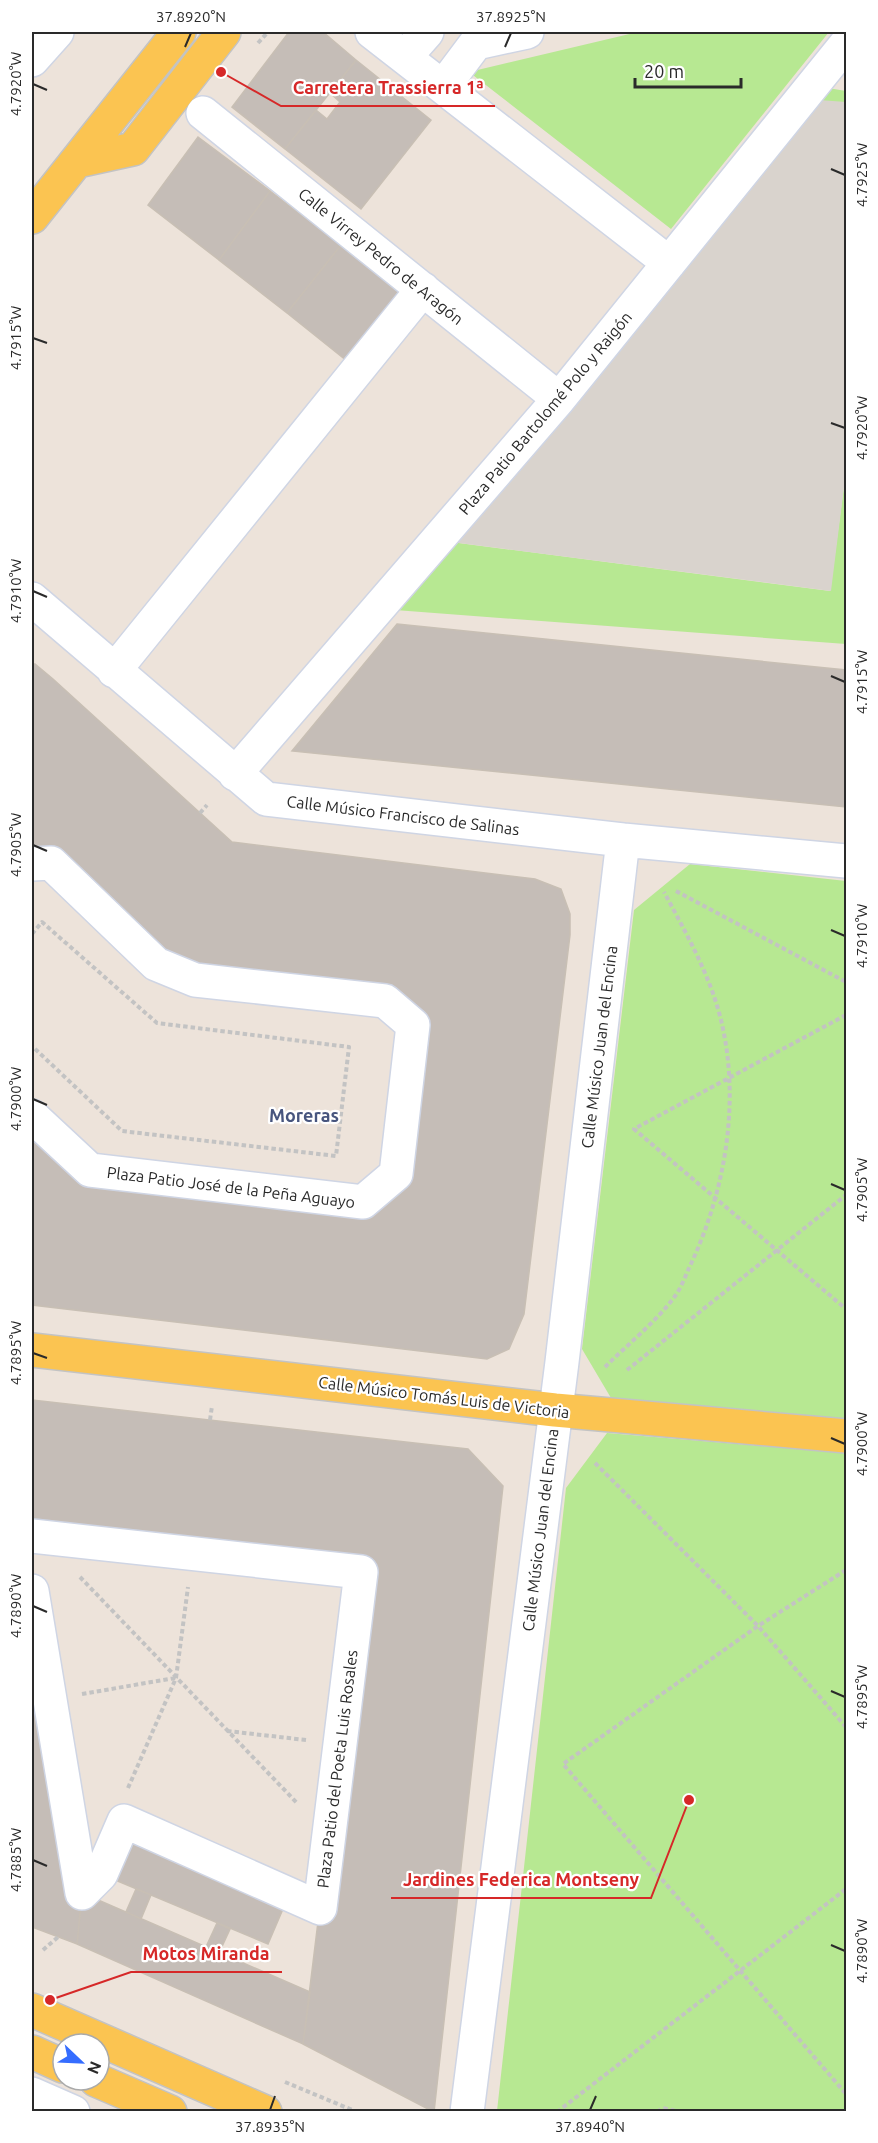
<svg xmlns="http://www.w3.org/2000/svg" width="878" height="2143" font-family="Ubuntu,sans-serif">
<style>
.green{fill:#b7e892}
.plaza{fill:#d9d3cd}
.building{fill:#c5bdb7;stroke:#c8bfb4;stroke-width:1.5}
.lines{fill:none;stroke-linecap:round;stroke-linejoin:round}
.minor-casing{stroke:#cfd5e4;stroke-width:36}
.major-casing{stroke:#c3c3c3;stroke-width:36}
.path{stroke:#c3c3c3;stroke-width:4;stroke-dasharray:4.5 3;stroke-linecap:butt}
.minor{stroke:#fff;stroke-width:33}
.major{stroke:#fbc451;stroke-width:33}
.ticks{fill:none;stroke:#2a2a2a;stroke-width:2}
.labels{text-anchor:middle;stroke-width:4.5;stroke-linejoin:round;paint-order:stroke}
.street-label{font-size:16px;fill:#2a2a2a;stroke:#fff}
.neighbourhood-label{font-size:18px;font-weight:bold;fill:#47557e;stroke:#fff}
.leader{fill:none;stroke:#d62828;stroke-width:2}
.callout-dot{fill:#d62828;stroke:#fff;stroke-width:2}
.callout-label{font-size:18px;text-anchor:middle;font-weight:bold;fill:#d62828;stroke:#fff;stroke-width:4.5;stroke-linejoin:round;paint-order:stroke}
.neatline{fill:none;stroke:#2a2a2a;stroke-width:2}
.ticks-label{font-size:15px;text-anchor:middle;fill:#2a2a2a}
</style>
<rect width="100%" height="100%" fill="#ede3da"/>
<!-- green -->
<path class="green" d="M 638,32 L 829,32 L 671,229 L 469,72 Z
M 828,88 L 846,91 L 846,127 L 802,119 Z
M 846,471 L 846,644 L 395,610 L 451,542 L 830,591 Z
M 690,864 L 846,881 L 846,1421 L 611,1398 L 582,1349 L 634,910 Z
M 607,1433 L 846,1453 L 846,2111 L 497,2111 L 566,1488 Z"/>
<!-- plaza -->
<path class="plaza" d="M 819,100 L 846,102 L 846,471 L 831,591 L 451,542 Z"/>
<!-- building -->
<path class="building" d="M 289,32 L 323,32 L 356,60 L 285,149 L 232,107 Z
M 356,60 L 431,120 L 361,209 L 285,149 L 316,110 L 327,119 L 340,102 L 330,93 Z
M 198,137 L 270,191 L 219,260 L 148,205 Z
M 270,191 L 341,245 L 287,313 L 219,260 Z
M 341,245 L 401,293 L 347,361 L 287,313 Z
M 397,624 L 846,670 L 846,807 L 292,751 Z
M 32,664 L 35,664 L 53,679 L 232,842 L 535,879 L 561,889 L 570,914 L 570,935 L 524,1314 L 509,1349 L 487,1359 L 32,1305 L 32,1116 L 90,1170 L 363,1202 L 396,1174 L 413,1025 L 385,1001 L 195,980 L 32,864 Z
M 32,1400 L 468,1449 L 503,1486 L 434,2112 L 303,2044 L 361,1572 L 32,1536 Z
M 32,1591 L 82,1893 L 77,1944 L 32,1927 Z
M 124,1821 L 289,1895 L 268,1944 L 101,1874 Z
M 136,1889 L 151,1895 L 141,1919 L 126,1912 Z
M 82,1893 L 310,1992 L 303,2044 L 77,1944 Z
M 217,1923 L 230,1929 L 219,1953 L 206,1947 Z"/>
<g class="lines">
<defs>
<path id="minor" d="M 372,32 L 669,263
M 405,57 L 427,32
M 32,60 L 57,32
M 443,87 L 476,43 L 527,32
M 203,113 L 559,399
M 32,599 L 266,799 L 623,840 L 846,861
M 114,671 L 423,289
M 235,774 L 559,399 L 846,44
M 32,864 L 51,863 L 156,964 L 195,980 L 385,1001 L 413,1025 L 396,1174 L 363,1202 L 90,1170 L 32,1116
M 32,1536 L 361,1572 L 320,1908 L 124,1821 L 101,1874 L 82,1893 L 32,1591
M 32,2094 L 73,2112
M 467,2112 L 562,1362 L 623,840"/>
<path id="major" d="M 78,161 L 133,149 L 224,32
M 32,217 L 179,32
M 32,1350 L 555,1410 L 846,1436
M 32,2010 L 265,2112
M 32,2052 L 63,2066
M 96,2080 L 170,2112"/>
</defs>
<!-- minor casing -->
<use href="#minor" class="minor-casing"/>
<!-- major casing -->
<use href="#major" class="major-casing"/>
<!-- path -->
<path class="path" d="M 258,43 L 268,32
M 200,813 L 207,805
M 676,891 L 846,982
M 32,934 L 42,922 L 157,1023 L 349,1047 L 336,1156 L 122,1131 L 32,1046
M 846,1015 L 634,1129 L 846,1309
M 605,1367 C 626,1346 658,1320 675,1296 C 681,1288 685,1277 689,1268 C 725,1193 741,1102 721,1020 C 710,975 686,933 664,892
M 627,1370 L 846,1195
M 210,1420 L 212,1406
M 595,1463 L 758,1626 L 846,1727
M 846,1570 L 758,1626 L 563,1764 L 846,2094
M 80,1577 L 297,1803
M 82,1694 L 175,1678
M 227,1731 L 306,1740
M 128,1788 L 176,1678 L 188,1587
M 43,1950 L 58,1937
M 285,2082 L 357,2112
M 557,2112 L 846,1889
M 657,2112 L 663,2108 L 680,2112"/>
<!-- minor -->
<use href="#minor" class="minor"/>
<!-- major -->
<use href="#major" class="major"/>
</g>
<!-- ticks -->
<path class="ticks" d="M 185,47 L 191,33M 505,47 L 511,33M 33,84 L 47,90M 831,169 L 845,175M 33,338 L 47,343M 831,423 L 845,428M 33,591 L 47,597M 831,676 L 845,682M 33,845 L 47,851M 831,930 L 845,936M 33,1099 L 47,1105M 831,1184 L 845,1190M 33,1353 L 47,1358M 831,1438 L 845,1444M 33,1606 L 47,1612M 831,1691 L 845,1697M 33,1860 L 47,1866M 831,1945 L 845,1951M 270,2110 L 275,2096M 590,2110 L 596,2096"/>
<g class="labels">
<!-- street labels -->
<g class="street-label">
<text transform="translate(381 256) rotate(39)" y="6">Calle Virrey Pedro de Aragón</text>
<text transform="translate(545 413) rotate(-50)" y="6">Plaza Patio Bartolomé Polo y Raigón</text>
<text transform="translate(403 815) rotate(7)" y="6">Calle Músico Francisco de Salinas</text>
<text transform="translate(599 1047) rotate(-83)" y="6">Calle Músico Juan del Encina</text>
<text transform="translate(231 1187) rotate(7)" y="6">Plaza Patio José de la Peña Aguayo</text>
<text transform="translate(444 1397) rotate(7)" y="6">Calle Músico Tomás Luis de Victoria</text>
<text transform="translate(540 1530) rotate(-83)" y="6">Calle Músico Juan del Encina</text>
<text transform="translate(337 1769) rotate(-83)" y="6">Plaza Patio del Poeta Luis Rosales</text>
</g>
<!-- neighbourhood labels -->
<g class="neighbourhood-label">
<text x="304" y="1122">Moreras</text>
</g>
</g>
<!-- callouts -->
<path class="leader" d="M221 72L281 106H495M689 1800L651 1898H391M50 2000L131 1972H282"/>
<g class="callout-dot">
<circle cx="221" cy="72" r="6"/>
<circle cx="689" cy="1800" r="6"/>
<circle cx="50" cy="2000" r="6"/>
</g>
<g class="callout-label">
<text x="388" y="94">Carretera Trassierra 1ª</text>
<text x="521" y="1886">Jardines Federica Montseny</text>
<text x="206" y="1960">Motos Miranda</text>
</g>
<!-- border -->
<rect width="878" height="2143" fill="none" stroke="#ffffff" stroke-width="66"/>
<!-- north arrow -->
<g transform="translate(81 2062) rotate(113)"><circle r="28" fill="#ffffff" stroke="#aaaaaa" stroke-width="1.5"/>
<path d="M0-4.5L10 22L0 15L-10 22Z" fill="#356dff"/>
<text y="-9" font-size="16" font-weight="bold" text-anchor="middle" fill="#2a2a2a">N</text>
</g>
<!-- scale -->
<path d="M635 78v9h106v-9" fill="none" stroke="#2a2a2a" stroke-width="3"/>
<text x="644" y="78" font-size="18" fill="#2a2a2a" stroke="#ffffff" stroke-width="4.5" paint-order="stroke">20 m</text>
<rect x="33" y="33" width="812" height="2077" class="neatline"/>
<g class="ticks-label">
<text x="191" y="22">37.8920°N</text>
<text x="511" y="22">37.8925°N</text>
<text transform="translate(16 84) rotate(-90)" y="5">4.7920°W</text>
<text transform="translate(862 175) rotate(-90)" y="5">4.7925°W</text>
<text transform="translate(16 338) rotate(-90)" y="5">4.7915°W</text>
<text transform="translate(862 428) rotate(-90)" y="5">4.7920°W</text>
<text transform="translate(16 591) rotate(-90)" y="5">4.7910°W</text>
<text transform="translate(862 682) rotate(-90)" y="5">4.7915°W</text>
<text transform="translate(16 845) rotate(-90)" y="5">4.7905°W</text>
<text transform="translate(862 936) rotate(-90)" y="5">4.7910°W</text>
<text transform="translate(16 1099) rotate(-90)" y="5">4.7900°W</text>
<text transform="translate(862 1190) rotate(-90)" y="5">4.7905°W</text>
<text transform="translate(16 1353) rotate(-90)" y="5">4.7895°W</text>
<text transform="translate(862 1444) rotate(-90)" y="5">4.7900°W</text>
<text transform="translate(16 1606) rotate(-90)" y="5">4.7890°W</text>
<text transform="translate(862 1697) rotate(-90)" y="5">4.7895°W</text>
<text transform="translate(16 1860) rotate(-90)" y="5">4.7885°W</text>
<text transform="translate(862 1951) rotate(-90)" y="5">4.7890°W</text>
<text x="270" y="2132">37.8935°N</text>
<text x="590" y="2132">37.8940°N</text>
</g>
</svg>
